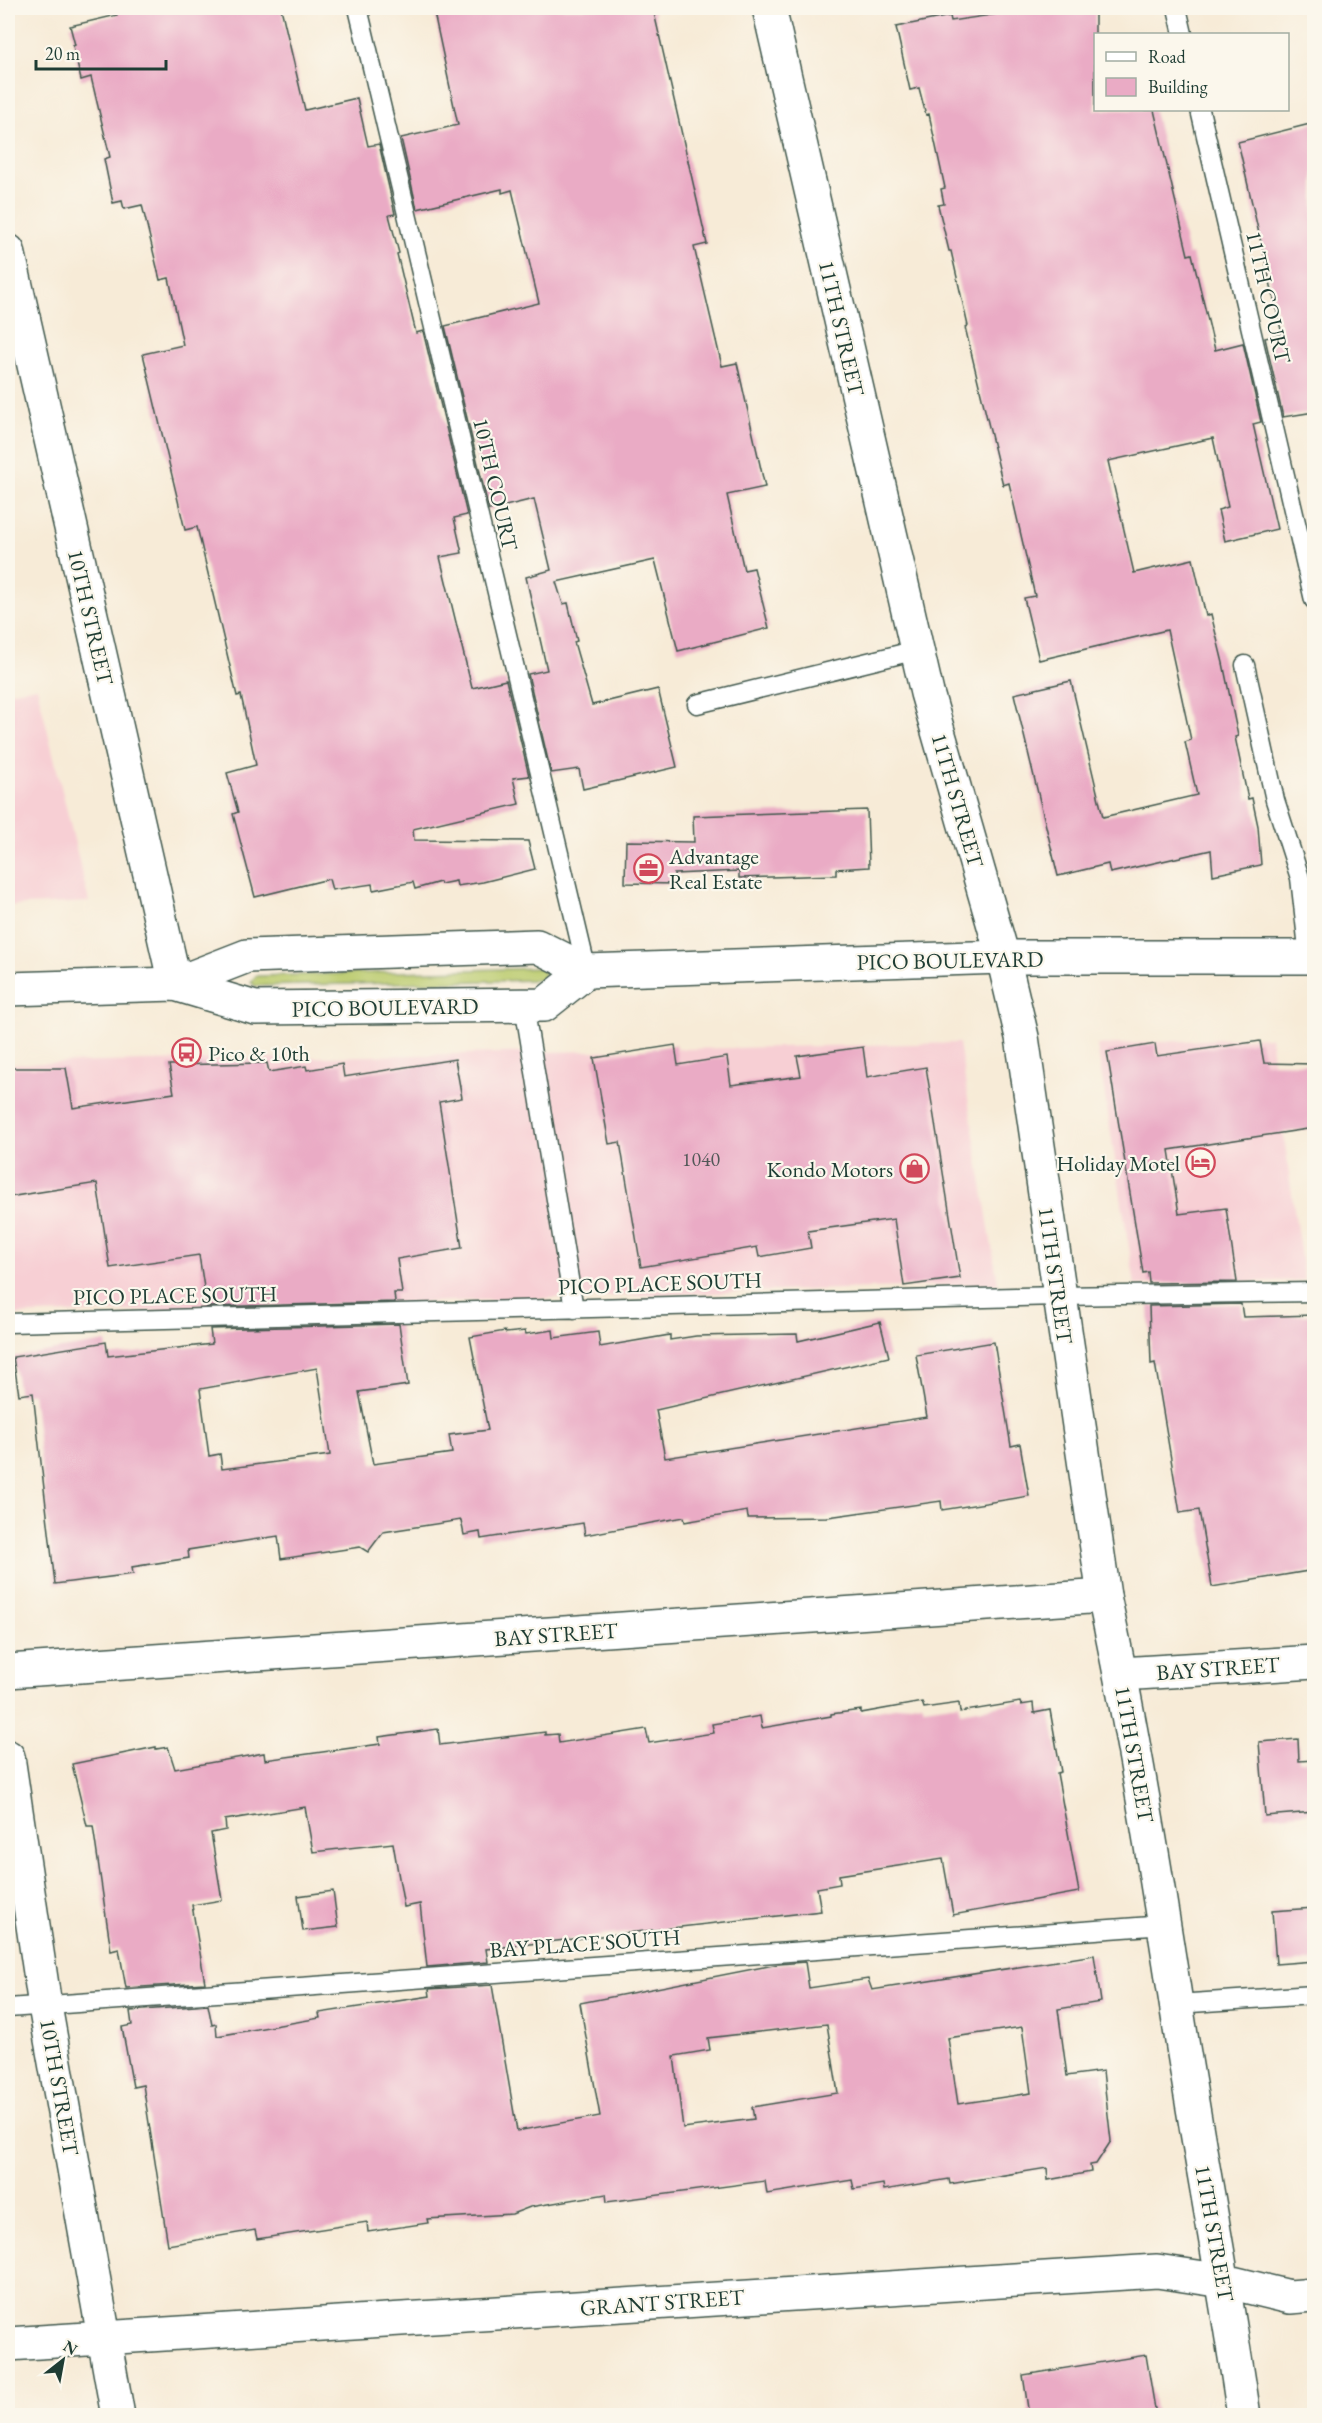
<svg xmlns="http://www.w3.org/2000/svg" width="1322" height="2423" font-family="'EB Garamond',serif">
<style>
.built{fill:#f7cfd4}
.green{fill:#baca6c;stroke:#6c8450;stroke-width:1.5}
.building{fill:#eaabc5;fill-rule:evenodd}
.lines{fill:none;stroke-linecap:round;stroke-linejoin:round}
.lane-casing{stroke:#3f574c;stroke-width:21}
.street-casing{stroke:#3f574c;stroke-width:36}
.secondary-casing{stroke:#3f574c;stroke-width:36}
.lane{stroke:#fff;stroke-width:18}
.street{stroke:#fff;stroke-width:33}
.secondary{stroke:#fff;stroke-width:33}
.labels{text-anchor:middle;stroke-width:4.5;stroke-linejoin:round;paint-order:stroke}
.number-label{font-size:20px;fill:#525858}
.street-label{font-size:22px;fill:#1f3d34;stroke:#fbf7ec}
.poi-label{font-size:22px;fill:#1f3d34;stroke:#fbf7ec;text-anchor:start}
</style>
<rect width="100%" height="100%" fill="#fbf7ec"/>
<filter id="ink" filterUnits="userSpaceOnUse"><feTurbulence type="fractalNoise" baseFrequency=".0167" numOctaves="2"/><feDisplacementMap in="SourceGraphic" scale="12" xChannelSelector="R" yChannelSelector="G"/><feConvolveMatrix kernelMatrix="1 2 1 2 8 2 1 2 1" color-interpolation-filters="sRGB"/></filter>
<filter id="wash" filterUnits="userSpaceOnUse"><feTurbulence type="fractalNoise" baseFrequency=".008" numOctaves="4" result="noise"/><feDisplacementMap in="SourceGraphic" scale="24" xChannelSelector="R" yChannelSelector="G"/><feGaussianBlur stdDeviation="1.35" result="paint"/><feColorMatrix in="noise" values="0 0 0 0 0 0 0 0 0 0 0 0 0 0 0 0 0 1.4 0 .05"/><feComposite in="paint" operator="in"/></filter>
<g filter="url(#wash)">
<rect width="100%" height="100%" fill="#f7ebd7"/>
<!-- built -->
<path class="built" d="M 37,687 L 89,902 L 8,906 L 8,692 Z
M 1270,1037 L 1304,1280 L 1135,1285 L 1097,1045 Z
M 959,1043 L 998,1284 L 8,1315 L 8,1064 Z"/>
<!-- green -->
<path class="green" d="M 540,968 L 545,973 L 541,980 L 255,986 L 251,982 L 256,976 Z"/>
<g id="blocks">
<!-- building -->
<path class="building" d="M 115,8 L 281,8 L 305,110 L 357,98 L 368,146 L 379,144 L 395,214 L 389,215 L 399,253 L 397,254 L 416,333 L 423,331 L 467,515 L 454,518 L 462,553 L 440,557 L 472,688 L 506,680 L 529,776 L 513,778 L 519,804 L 413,829 L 414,840 L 528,841 L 535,869 L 483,882 L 457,886 L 456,881 L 441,884 L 440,882 L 415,889 L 413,882 L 373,890 L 372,884 L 332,890 L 329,879 L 255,897 L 233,814 L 238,812 L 227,773 L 256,765 L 241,695 L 237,696 L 197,527 L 185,530 L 143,354 L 183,345 L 169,278 L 160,280 L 142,205 L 124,209 L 122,201 L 113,203 L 104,159 L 110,157 L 91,77 L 81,80 L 73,46 L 75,45 L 70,26 L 117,15 Z
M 433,8 L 653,8 L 707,244 L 694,247 L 722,366 L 737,363 L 765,487 L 727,495 L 744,570 L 754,568 L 769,628 L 678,651 L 655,560 L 556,582 L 563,604 L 568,603 L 577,641 L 574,642 L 592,705 L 658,689 L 677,767 L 583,789 L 579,769 L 551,773 L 528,674 L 547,670 L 526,577 L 551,570 L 534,499 L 489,510 L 445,326 L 539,303 L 512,190 L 502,193 L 502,189 L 417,209 L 401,138 L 458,125 Z
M 1038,8 L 1095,8 L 1095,110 L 1154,110 L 1188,255 L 1192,254 L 1215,350 L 1243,343 L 1261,422 L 1253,424 L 1277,529 L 1225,541 L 1218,510 L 1228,507 L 1213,438 L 1108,461 L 1134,573 L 1193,559 L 1206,616 L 1211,614 L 1223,663 L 1238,736 L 1235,737 L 1248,799 L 1252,798 L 1258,826 L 1261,865 L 1213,875 L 1211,850 L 1110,873 L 1108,864 L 1058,876 L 1014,694 L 1071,681 L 1103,817 L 1197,795 L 1185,742 L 1191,740 L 1167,630 L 1039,660 L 1024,598 L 1035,596 L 1009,483 L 1003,485 L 965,327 L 968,326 L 951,251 L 949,251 L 938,205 L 944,204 L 941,189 L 945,188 L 929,114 L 926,115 L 919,88 L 910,90 L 896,27 L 950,16 L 951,21 Z
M 1314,123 L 1314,412 L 1283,417 L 1265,338 L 1282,334 L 1238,142 Z
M 867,810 L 869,867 L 836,869 L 836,875 L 739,878 L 739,871 L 674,874 L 674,884 L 625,883 L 626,841 L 694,842 L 693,816 Z
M 1260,1041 L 1264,1063 L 1314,1064 L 1314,1128 L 1169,1150 L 1179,1214 L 1226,1208 L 1237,1282 L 1149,1283 L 1148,1272 L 1143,1273 L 1107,1052 L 1155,1044 L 1157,1056 Z
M 675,1045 L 678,1065 L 727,1057 L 731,1085 L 801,1076 L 797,1056 L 863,1047 L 867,1077 L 926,1067 L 960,1278 L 904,1286 L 894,1219 L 808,1231 L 811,1248 L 759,1257 L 757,1247 L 641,1267 L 620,1142 L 609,1144 L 594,1058 Z
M 455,1059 L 462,1098 L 439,1102 L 462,1248 L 397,1259 L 402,1293 L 394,1293 L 395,1302 L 207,1307 L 199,1255 L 110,1268 L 97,1183 L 8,1197 L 8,1068 L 66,1068 L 73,1108 L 174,1093 L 169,1065 L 267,1063 L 269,1072 L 306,1066 L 307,1070 L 342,1064 L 344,1077 Z
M 1241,1304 L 1243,1317 L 1314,1315 L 1314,1570 L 1212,1587 L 1199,1510 L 1180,1513 L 1155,1363 L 1151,1364 L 1149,1306 Z
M 880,1322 L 889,1357 L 656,1410 L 665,1458 L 927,1417 L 916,1355 L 994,1342 L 1011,1446 L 1020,1444 L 1029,1496 L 942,1510 L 941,1501 L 828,1517 L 748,1518 L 747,1511 L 685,1522 L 684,1517 L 585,1535 L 583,1523 L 481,1539 L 480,1532 L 464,1535 L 461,1520 L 383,1532 L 368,1552 L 360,1547 L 281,1559 L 278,1536 L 188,1550 L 189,1558 L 132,1567 L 133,1574 L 55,1584 L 33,1393 L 19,1395 L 13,1357 L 106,1342 L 108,1356 L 212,1344 L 210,1329 L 399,1324 L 408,1385 L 359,1392 L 373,1464 L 452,1453 L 449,1435 L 488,1430 L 470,1337 L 505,1331 L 506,1333 L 525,1331 L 526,1334 L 553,1330 L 554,1338 L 598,1332 L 600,1347 L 670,1335 L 670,1340 L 696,1336 L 797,1334 L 798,1341 ZM 317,1368 L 330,1455 L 222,1469 L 220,1454 L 209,1456 L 200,1389 Z
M 922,1702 L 924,1708 L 959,1703 L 960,1712 L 1020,1702 L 1021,1705 L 1033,1703 L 1034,1713 L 1050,1710 L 1061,1772 L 1057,1773 L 1079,1892 L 953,1915 L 943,1859 L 839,1875 L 840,1884 L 817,1888 L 821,1911 L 486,1949 L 488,1962 L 427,1967 L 420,1904 L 404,1907 L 393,1843 L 313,1852 L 305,1807 L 225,1820 L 226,1830 L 211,1833 L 222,1900 L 192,1905 L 205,1983 L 126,1988 L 119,1949 L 111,1951 L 93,1826 L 87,1826 L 72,1764 L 156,1747 L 156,1749 L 168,1747 L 175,1769 L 264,1753 L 265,1760 L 380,1744 L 379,1737 L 438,1729 L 440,1745 L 545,1732 L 545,1735 L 558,1734 L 559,1743 L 646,1729 L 649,1743 L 714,1733 L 712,1724 L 760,1716 L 762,1728 L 831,1716 L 831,1714 L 861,1710 L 861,1713 Z
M 1298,1739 L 1299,1761 L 1314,1760 L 1314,1812 L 1265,1816 L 1259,1742 Z
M 333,1891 L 338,1927 L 303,1931 L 298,1896 Z
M 1314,1908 L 1314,1961 L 1276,1964 L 1272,1911 Z
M 1094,1955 L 1101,2002 L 1058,2009 L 1067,2076 L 1103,2071 L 1111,2141 L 1096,2164 L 1090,2165 L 1091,2172 L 1048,2180 L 1047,2168 L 950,2184 L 949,2179 L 884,2190 L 883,2184 L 854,2189 L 852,2180 L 767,2194 L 765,2181 L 607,2202 L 606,2194 L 530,2207 L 512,2214 L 427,2219 L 428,2223 L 368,2232 L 367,2222 L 257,2239 L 255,2230 L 168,2245 L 143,2085 L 133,2087 L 122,2027 L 132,2025 L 130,2011 L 208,2005 L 212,2025 L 216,2024 L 217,2036 L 320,2018 L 319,2013 L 430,1996 L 429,1989 L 492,1985 L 517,2131 L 600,2116 L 580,2003 L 779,1964 L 805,1962 L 809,1988 L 868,1979 L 872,1990 ZM 827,2024 L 838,2093 L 752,2107 L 754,2119 L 683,2128 L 674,2056 L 710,2050 L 708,2038 ZM 1022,2027 L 1031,2093 L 958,2104 L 948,2038 Z
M 1146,2355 L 1156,2415 L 1029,2415 L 1023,2375 Z"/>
</g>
</g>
<g filter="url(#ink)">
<use href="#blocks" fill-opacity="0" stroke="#3f574c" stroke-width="1.5"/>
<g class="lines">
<defs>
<path id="lane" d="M 358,8 L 587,971
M 1177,8 L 1183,34
M 1200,110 L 1314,600
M 1245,665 L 1275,800 L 1300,878 L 1309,957
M 697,704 L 917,650
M 524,1005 L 574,1309
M 8,1323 L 1059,1296 L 1314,1292
M 1176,2004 L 1314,1995
M 8,2008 L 1165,1925"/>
<path id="street" d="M 8,251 L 175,984
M 8,1671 L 1104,1596
M 1121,1674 L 1314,1662
M 8,1757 L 45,2006 L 118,2416
M 8,2344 L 1157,2271 L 1224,2281 L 1290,2297 L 1314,2295"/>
<path id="secondary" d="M 769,8 L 927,693 L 1003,957 L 1022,1037 L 1104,1596 C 1133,1731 1155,1867 1176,2003 C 1197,2141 1224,2278 1244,2416
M 175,984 L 247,956 L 537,946 L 587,971 L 1003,957 L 1314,957
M 8,989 L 175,984 L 255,1008 L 544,1005 L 587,971"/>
</defs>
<!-- lane casing -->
<use href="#lane" class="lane-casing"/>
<!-- street casing -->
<use href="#street" class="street-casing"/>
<!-- secondary casing -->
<use href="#secondary" class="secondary-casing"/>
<!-- lane -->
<use href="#lane" class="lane"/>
<!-- street -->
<use href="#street" class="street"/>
<!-- secondary -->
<use href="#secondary" class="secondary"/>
</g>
</g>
<!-- icons -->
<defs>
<symbol id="office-ring" viewBox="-11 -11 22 22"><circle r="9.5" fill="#fbf7ec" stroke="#d1495b" stroke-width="1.5"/><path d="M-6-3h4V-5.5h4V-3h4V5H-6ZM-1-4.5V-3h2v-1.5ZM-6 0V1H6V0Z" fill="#d1495b"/></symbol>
<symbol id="bus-ring" viewBox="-11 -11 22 22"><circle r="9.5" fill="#fbf7ec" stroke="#d1495b" stroke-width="1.5"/><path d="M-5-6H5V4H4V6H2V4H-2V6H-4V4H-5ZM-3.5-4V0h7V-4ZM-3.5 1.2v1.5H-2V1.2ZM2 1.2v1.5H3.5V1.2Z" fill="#d1495b"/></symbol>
<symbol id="hotel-ring" viewBox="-11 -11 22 22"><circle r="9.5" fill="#fbf7ec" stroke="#d1495b" stroke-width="1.5"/><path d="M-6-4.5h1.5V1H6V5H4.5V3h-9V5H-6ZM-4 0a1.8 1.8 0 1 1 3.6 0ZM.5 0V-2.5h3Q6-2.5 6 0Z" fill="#d1495b"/></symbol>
<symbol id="shop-ring" viewBox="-11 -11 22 22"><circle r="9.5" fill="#fbf7ec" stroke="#d1495b" stroke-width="1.5"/><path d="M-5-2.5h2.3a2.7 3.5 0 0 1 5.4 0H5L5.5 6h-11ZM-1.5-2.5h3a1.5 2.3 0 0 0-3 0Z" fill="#d1495b"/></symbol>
</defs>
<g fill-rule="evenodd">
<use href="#office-ring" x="632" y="852" width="33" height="33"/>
<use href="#bus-ring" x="170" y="1036" width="33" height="33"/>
<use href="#hotel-ring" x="1184" y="1146" width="33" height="33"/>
<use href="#shop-ring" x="898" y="1152" width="33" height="33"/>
</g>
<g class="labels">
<!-- number labels -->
<g class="number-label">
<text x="701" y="1166">1040</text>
</g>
<!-- street labels -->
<g class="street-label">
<text transform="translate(1269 297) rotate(77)" y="8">11TH COURT</text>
<text transform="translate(842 328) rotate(77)" y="8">11TH STREET</text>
<text transform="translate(496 484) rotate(77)" y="8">10TH COURT</text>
<text transform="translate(91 617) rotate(77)" y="8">10TH STREET</text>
<text transform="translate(958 800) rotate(74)" y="8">11TH STREET</text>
<text transform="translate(950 960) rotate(-1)" y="8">PICO BOULEVARD</text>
<text transform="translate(385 1007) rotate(-1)" y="8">PICO BOULEVARD</text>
<text transform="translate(1056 1275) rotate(82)" y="8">11TH STREET</text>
<text transform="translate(660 1283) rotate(-2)" y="8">PICO PLACE SOUTH</text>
<text transform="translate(175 1295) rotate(-1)" y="8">PICO PLACE SOUTH</text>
<text transform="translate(556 1634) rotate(-4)" y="8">BAY STREET</text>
<text transform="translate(1218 1668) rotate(-4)" y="8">BAY STREET</text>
<text transform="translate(1135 1754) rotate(80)" y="8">11TH STREET</text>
<text transform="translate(585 1943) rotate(-4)" y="8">BAY PLACE SOUTH</text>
<text transform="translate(60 2087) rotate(80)" y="8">10TH STREET</text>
<text transform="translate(1215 2233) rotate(80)" y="8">11TH STREET</text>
<text transform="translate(662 2302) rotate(-4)" y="8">GRANT STREET</text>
</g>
<!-- poi labels -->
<g class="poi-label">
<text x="669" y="864">Advantage<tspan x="669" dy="25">Real Estate</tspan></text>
<text x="208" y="1061">Pico &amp; 10th</text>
<text x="1180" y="1171" text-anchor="end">Holiday Motel</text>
<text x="893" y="1177" text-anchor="end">Kondo Motors</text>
</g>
</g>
<!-- margin -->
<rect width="1322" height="2423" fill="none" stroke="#fbf7ec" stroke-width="30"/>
<!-- legend -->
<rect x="1094" y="33" width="195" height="78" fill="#fbf7ec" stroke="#a3ada2" stroke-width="1.5"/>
<rect x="1106" y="52" width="30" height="9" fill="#ffffff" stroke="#a3ada2" stroke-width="1.5"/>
<text x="1148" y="63" font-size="18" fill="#1f3d34">Road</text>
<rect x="1106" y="78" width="30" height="18" fill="#eaabc5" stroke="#a3ada2" stroke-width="1.5"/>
<text x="1148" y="93" font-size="18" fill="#1f3d34">Building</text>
<!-- north arrow -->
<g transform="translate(63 2360) rotate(31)" stroke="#fbf7ec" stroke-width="4.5" paint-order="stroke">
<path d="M0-4.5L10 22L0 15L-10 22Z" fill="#1f3d34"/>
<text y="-9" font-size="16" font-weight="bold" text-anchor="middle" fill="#1f3d34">N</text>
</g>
<!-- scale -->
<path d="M36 60v9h130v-9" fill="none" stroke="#1f3d34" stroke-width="3"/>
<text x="45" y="60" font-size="18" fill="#1f3d34" stroke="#fbf7ec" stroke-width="4.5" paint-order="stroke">20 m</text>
</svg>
